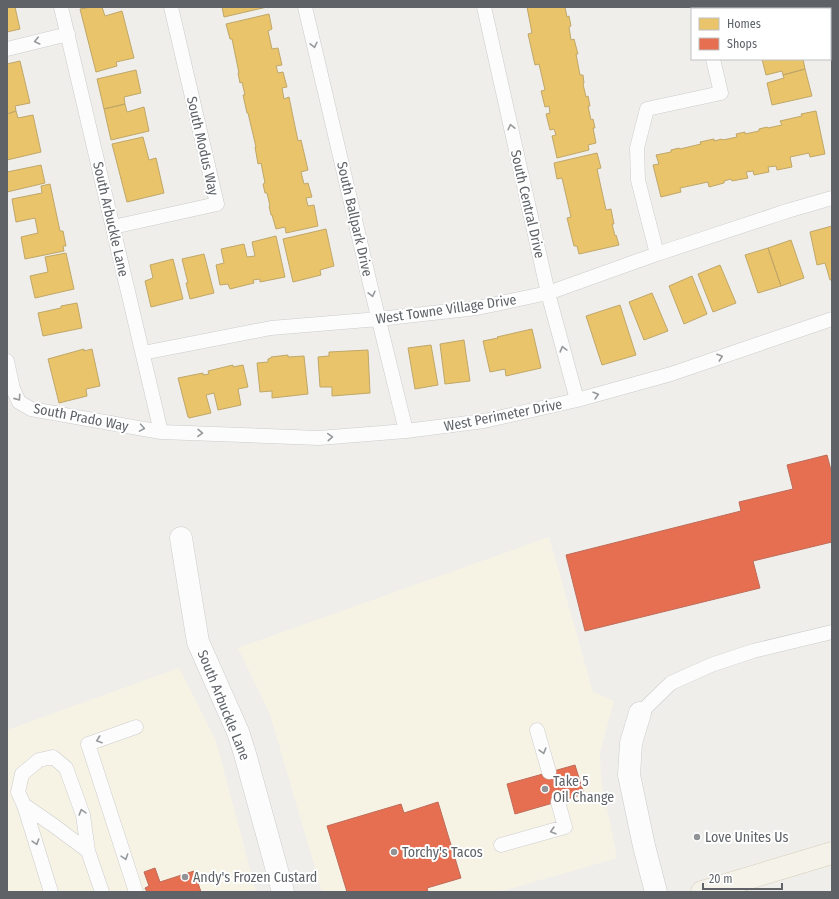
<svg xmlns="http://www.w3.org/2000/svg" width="839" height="899" font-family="'Fira Sans Condensed',sans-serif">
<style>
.commercial{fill:#f7f3e4}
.homes{fill:#e9c46a;stroke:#c0a769}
.shops{fill:#e76f51;stroke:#be6b58}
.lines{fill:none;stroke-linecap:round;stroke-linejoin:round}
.service-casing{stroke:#cbcccc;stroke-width:15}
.minor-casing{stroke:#cbcccc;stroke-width:23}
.primary-casing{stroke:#d7ceb8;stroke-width:23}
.service{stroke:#fdfcfc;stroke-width:14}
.minor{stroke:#fdfcfc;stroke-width:22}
.primary{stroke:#f4f2e9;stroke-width:22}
.oneway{stroke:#96999c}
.poi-dot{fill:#919496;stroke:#fff;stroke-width:1.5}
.labels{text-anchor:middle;stroke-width:4;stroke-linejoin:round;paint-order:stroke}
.street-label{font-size:14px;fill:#5f6368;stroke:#fff}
.poi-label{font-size:14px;fill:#5f6368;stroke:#fff;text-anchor:start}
</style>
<rect width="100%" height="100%" fill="#efeeea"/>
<!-- commercial -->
<path class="commercial" d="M 549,537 L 593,692 L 614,701 L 600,752 L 601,780 L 617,858 L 498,892 L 322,892 L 270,714 L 238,648 Z
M 179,668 L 216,741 L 256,892 L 7,892 L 7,730 Z"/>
<!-- homes -->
<path class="homes" d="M 7,7 L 15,7 L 20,29 L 7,32 Z
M 91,7 L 102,7 L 105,16 L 122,11 L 134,58 L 116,62 L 117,66 L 96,72 L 80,9 Z
M 222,7 L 267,7 L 224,17 Z
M 527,7 L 565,7 L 567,17 L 569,16 L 571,26 L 569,27 L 571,40 L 574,39 L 578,54 L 576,54 L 580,75 L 583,75 L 584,83 L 583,84 L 586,97 L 588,96 L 590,106 L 588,106 L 591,120 L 593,119 L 595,128 L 593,128 L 596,143 L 588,145 L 589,150 L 557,158 L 552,136 L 556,135 L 554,129 L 550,130 L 546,114 L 550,113 L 549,106 L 545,107 L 541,91 L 545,90 L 539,64 L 535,65 L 528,34 L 532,33 Z
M 763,7 L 791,7 L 791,9 L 754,9 Z
M 269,14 L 272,29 L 268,31 L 272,49 L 278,48 L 282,65 L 276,66 L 278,73 L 283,72 L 287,87 L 282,88 L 284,99 L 289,97 L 298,141 L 301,140 L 308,170 L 301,172 L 304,184 L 308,183 L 312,197 L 306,198 L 308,206 L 314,205 L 318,226 L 286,233 L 285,227 L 276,229 L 272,215 L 271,215 L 269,206 L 270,206 L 267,193 L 265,193 L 263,184 L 265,183 L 261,163 L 258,164 L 255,147 L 256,147 L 248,113 L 247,113 L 243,95 L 245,95 L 242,82 L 240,83 L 238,73 L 239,73 L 232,39 L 230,39 L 226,24 Z
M 762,59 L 803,59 L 805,69 L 783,75 L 782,71 L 766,75 Z
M 20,61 L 30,103 L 15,106 L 16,111 L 7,114 L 7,64 Z
M 805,69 L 812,96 L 772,105 L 767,83 L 784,78 L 783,75 Z
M 136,70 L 141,93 L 124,97 L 125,104 L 104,109 L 97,79 Z
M 125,104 L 127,112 L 144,107 L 149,131 L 111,140 L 104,109 Z
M 16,111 L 18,118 L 33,115 L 41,152 L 7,160 L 7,114 Z
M 816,111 L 825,154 L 810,157 L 809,153 L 790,157 L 792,167 L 777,170 L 776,166 L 768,167 L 769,172 L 754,175 L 753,171 L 746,172 L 748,178 L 732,181 L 731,179 L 724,181 L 724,183 L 709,187 L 708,182 L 680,188 L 681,192 L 661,197 L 653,165 L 659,164 L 656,155 L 671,152 L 671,150 L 679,148 L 680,149 L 701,144 L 700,142 L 714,139 L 714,141 L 722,139 L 723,140 L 737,137 L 736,134 L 745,132 L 745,134 L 759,131 L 759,129 L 767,127 L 768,128 L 782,125 L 780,121 L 802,116 L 801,114 Z
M 143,137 L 149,160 L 156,158 L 164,193 L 127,202 L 112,144 Z
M 597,153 L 601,168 L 597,169 L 606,210 L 611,209 L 614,224 L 612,224 L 615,236 L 616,235 L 619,245 L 579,254 L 577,246 L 574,246 L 567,218 L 571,217 L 562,178 L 557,179 L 554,163 Z
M 41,165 L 45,183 L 7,192 L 7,172 Z
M 50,184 L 60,231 L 63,231 L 66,246 L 63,246 L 64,251 L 25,259 L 21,237 L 38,233 L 35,218 L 16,222 L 12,199 L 42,193 L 41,186 Z
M 832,226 L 832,280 L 830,280 L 825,263 L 817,265 L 810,232 Z
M 326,229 L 334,266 L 320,270 L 321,275 L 293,282 L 283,239 Z
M 276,236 L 285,277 L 260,282 L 260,279 L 253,280 L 254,283 L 230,289 L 228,284 L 220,285 L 216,265 L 224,263 L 221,249 L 244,244 L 247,257 L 255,256 L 252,242 Z
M 791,240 L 804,278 L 781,286 L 768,248 Z
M 768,248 L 781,286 L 758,293 L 745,255 Z
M 66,253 L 74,289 L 35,298 L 30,276 L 48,272 L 45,257 Z
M 204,254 L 214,293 L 190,299 L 186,283 L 188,283 L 182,259 Z
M 173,259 L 183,299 L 151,307 L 145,281 L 153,278 L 150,265 Z
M 720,265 L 736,303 L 713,312 L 698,274 Z
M 692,276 L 707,314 L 684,324 L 669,286 Z
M 652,293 L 668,331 L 644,340 L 629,302 Z
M 77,303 L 82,328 L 43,336 L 38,313 L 61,308 L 61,306 Z
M 620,305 L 636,355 L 602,365 L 586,316 Z
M 532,329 L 541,368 L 506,376 L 505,369 L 490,372 L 483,341 L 498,338 L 497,337 Z
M 464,340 L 470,381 L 445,384 L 440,344 Z
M 431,345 L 438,385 L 415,389 L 408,348 Z
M 84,349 L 84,351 L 92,349 L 100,386 L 86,389 L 87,396 L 59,403 L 48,359 Z
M 368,350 L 370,393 L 332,396 L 332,387 L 320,387 L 318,357 L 329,356 L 329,352 Z
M 288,355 L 288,357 L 304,356 L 308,394 L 272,398 L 272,391 L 260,392 L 257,363 L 268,362 L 268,359 L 271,358 L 271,357 Z
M 233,365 L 233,367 L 243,365 L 248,387 L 238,389 L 241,405 L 218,410 L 214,393 L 206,395 L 211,413 L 189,418 L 189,417 L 188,417 L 178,378 L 203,373 L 203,375 L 209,374 L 208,371 Z"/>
<!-- shops -->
<path class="shops" d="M 827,455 L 832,474 L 832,542 L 753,561 L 760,588 L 585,631 L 566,555 L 741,511 L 739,502 L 793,489 L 787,465 Z
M 575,765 L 584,794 L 515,814 L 507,784 Z
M 438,802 L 461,878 L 427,888 L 428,892 L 347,892 L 327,826 L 401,804 L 404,813 Z
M 155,868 L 160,882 L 194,871 L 201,892 L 147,892 L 145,888 L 149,886 L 144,872 Z"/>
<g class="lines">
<defs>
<path id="service" d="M 61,7 L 161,432
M 305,7 L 371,288 L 406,431
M 484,7 L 548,293 L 577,400
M 702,7 L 702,9
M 7,49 L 68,34
M 113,227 L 217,204 L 171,7
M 657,254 L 638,180 L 637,148 L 647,109 L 721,93 L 713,59
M 143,353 L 271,328 L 379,319 L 477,308 L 548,293 L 657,254 L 787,211 L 832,198
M 7,361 L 13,389 L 19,402 L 31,409 L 161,432 L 319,438 L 406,431 L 484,421 L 577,400 L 671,374 L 832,319
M 640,713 L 671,683 L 711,665 L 753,651 L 832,632
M 136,727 L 88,744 L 136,892
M 537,730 L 549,772
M 24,805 L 53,825 L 88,851
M 501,845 L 565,827 L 558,802
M 51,892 L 24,805 L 18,792 L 22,774 L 39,760 L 53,757 L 66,768 L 83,815 L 88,851 L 102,892"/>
<path id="minor" d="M 181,538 L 198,642 L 238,732 L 245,754 L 283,892
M 640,713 L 631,743 L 629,775 L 644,846 L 656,892"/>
<path id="primary" d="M 702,892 L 832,853"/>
</defs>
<!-- service casing -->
<use href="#service" class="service-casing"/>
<!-- minor casing -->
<use href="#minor" class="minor-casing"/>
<!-- primary casing -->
<use href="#primary" class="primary-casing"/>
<!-- service -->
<use href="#service" class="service"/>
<!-- minor -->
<use href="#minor" class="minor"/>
<!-- primary -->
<use href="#primary" class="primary"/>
</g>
<!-- one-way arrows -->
<defs><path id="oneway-chevron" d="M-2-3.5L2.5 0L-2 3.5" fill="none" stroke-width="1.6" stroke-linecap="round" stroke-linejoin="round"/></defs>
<g class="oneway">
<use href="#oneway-chevron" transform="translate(37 41) rotate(167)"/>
<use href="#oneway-chevron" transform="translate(314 45) rotate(77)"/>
<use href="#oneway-chevron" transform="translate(511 127) rotate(-103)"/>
<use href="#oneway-chevron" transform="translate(372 294) rotate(76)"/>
<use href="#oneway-chevron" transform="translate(563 349) rotate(-105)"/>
<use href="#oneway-chevron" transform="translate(720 357) rotate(-19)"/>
<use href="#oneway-chevron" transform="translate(596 395) rotate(-16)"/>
<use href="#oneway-chevron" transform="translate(18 398) rotate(55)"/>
<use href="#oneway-chevron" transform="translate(142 428) rotate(10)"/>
<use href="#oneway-chevron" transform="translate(200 433) rotate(2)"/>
<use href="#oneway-chevron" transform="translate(330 437) rotate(-4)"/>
<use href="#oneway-chevron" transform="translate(99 740) rotate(161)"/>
<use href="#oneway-chevron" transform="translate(543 751) rotate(74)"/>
<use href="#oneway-chevron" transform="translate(82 812) rotate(-106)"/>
<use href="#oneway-chevron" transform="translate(553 831) rotate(164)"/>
<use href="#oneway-chevron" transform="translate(36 842) rotate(73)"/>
<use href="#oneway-chevron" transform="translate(125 857) rotate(72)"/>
</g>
<!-- markers -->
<g class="poi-dot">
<circle cx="545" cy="789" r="4"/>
<circle cx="697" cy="837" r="4"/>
<circle cx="394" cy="852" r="4"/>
<circle cx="185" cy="877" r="4"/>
</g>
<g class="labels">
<!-- street labels -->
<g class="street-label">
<text transform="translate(203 146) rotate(77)" y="5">South Modus Way</text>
<text transform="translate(528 204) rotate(77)" y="5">South Central Drive</text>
<text transform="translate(111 219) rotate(77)" y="5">South Arbuckle Lane</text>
<text transform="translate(355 219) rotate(77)" y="5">South Ballpark Drive</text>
<text transform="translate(446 309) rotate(-8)" y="5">West Towne Village Drive</text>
<text transform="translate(503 415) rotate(-11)" y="5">West Perimeter Drive</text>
<text transform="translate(81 417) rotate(11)" y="5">South Prado Way</text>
<text transform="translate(224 705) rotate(68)" y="5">South Arbuckle Lane</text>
</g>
<!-- poi labels -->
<g class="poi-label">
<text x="553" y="786">Take 5<tspan x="553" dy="16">Oil Change</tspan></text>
<text x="705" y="842">Love Unites Us</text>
<text x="402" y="857">Torchy's Tacos</text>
<text x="193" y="882">Andy's Frozen Custard</text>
</g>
</g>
<!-- border -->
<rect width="839" height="899" fill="none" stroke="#5f6368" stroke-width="16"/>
<!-- legend -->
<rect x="691" y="8" width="140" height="52" fill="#ffffff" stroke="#bfc1c3"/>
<rect x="699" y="18" width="20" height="12" fill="#e9c46a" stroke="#bfc1c3"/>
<text x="727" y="28" font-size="12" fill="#5f6368">Homes</text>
<rect x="699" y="38" width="20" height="12" fill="#e76f51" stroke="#bfc1c3"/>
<text x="727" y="48" font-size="12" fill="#5f6368">Shops</text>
<!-- scale -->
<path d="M703 883v6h79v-6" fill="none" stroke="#5f6368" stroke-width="2"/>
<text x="709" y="883" font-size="12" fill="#5f6368" stroke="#ffffff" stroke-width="3" paint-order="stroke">20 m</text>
</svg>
